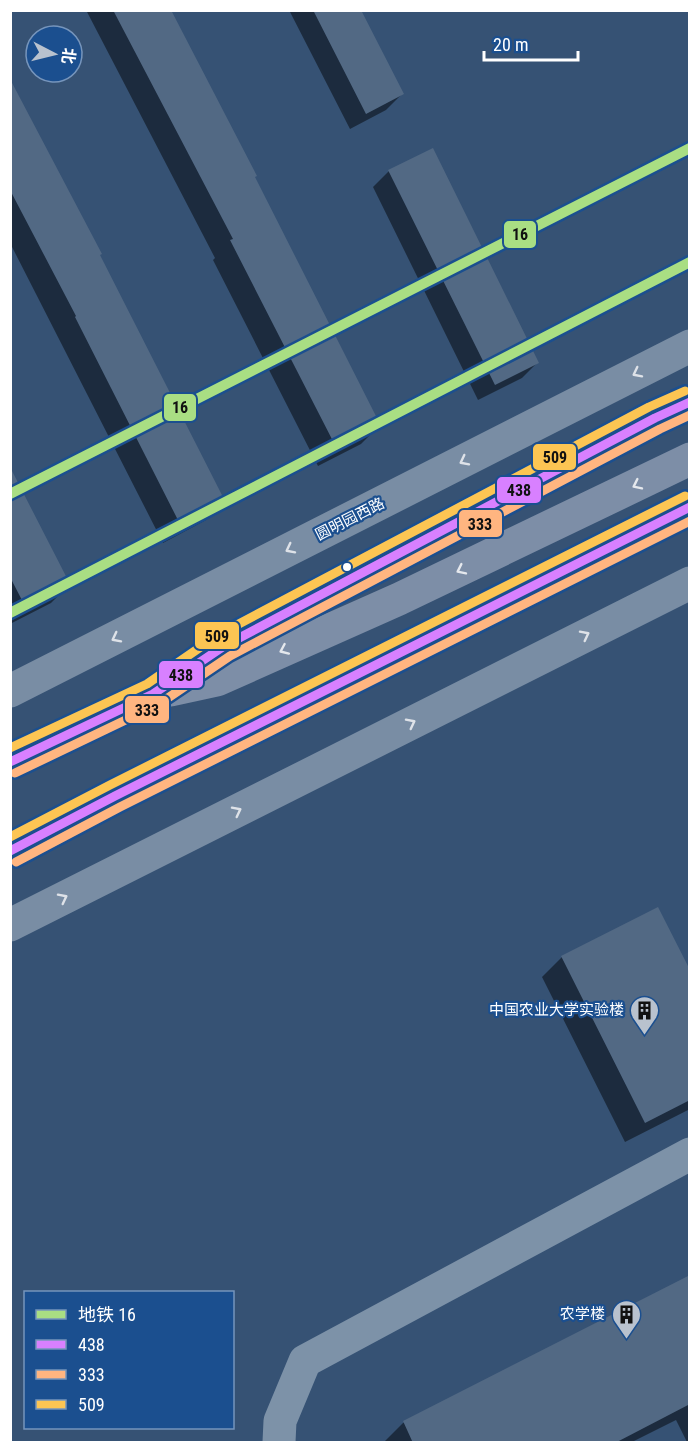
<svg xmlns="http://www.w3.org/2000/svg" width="700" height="1453" font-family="'Roboto Condensed','Noto Sans SC',sans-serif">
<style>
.shadow{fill:#0007}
.building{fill:#526984}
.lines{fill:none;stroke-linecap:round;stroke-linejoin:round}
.street{stroke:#7d92a8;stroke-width:33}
.secondary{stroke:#798da4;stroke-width:33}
.primary{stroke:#7d8ea7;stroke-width:33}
.bus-1-casing{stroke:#1b4f8f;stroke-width:14}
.bus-2-casing{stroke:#1b4f8f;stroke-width:14}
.bus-3-casing{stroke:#1b4f8f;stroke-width:14}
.bus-1{stroke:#d880ff;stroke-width:9}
.bus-2{stroke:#ffb580;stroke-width:9}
.bus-3{stroke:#fcc553;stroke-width:9}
.metro-1-casing{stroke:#1b4f8f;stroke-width:15}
.metro-1{stroke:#a9de83;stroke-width:10}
.oneway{stroke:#dee2e8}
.oneway2{stroke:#e5e8ed}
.bus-dot{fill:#fff;stroke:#1b4f8f;stroke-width:2}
.labels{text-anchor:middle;stroke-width:4.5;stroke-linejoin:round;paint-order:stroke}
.street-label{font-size:15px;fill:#fff;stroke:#1b4f8f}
.poi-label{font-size:15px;fill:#fff;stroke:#1b4f8f;text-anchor:end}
.line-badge{stroke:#1b4f8f;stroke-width:2}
.pale-badge-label{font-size:16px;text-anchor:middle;font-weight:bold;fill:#111}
</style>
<rect width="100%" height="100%" fill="#365274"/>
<!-- shadow -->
<path class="shadow" d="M 86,10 L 169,10 L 379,426 L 361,444 L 318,466 L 213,260 L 215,258 Z
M 289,10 L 359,10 L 402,94 L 386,110 L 350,129 Z
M 10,83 L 224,502 L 206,520 L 163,543 L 10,243 Z
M 389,171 L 538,362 L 522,378 L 478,400 L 373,187 Z
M 10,470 L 69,585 L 51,603 L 10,624 Z
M 562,957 L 690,974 L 690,1109 L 625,1142 L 542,977 Z
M 690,1277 L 690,1442 L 687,1442 L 676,1420 L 632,1442 L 384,1442 L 403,1423 Z"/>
<!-- building -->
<path class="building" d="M 113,10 L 171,10 L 257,176 L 255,177 L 381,426 L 337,449 L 230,240 L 233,239 Z
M 313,10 L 361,10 L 404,94 L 366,114 Z
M 10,79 L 102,254 L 100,255 L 226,503 L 181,526 L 75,317 L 76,316 L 10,190 Z
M 433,148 L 539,363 L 495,385 L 388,170 Z
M 10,467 L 71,586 L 26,608 L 10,577 Z
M 658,907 L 690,970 L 690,1100 L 645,1123 L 561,956 Z
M 690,1275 L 690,1404 L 615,1443 L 413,1443 L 403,1421 Z"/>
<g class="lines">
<!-- street -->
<path class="street" d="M 279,1442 L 280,1421 L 305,1361 L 690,1154"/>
<!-- secondary -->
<path class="secondary" d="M 10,691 L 690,346
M 10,925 L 690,583"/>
<!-- primary -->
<path class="primary" d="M 171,690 L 217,680 L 399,599 L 690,459
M 10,762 L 153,694 L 224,646 L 655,418 L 690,402
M 10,851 L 115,796 L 690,507"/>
<defs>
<path id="bus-1" d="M 10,762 L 153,694 L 224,646 L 655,418 L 690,402
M 10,851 L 115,796 L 690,507"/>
<path id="bus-2" d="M 15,773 L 159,704 L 230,656 L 660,429 L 690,415
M 16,862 L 120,807 L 690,521"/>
<path id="bus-3" d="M 10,748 L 147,684 L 218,635 L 649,407 L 685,391
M 10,837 L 110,785 L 685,496"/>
</defs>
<!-- bus-1 casing -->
<use href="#bus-1" class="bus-1-casing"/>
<!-- bus-2 casing -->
<use href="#bus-2" class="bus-2-casing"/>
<!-- bus-3 casing -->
<use href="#bus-3" class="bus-3-casing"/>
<!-- bus-1 -->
<use href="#bus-1" class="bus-1"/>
<!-- bus-2 -->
<use href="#bus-2" class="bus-2"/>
<!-- bus-3 -->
<use href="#bus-3" class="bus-3"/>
<defs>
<path id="metro-1" d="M 10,494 L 690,148
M 10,613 L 690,262"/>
</defs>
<!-- metro-1 casing -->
<use href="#metro-1" class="metro-1-casing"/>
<!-- metro-1 -->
<use href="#metro-1" class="metro-1"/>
</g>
<!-- one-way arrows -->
<defs><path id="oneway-chevron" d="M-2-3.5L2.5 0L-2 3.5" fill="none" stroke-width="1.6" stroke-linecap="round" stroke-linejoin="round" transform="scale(1.5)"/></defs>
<g class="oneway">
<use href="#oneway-chevron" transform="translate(637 373) rotate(153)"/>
<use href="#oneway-chevron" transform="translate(464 461) rotate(153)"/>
<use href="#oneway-chevron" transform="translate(290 549) rotate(153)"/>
<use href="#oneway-chevron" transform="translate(585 635) rotate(-27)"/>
<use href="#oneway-chevron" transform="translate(116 638) rotate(153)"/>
<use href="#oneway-chevron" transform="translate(411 723) rotate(-27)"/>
<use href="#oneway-chevron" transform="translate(237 811) rotate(-27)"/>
<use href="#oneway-chevron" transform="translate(63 898) rotate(-27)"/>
</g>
<g class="oneway2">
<use href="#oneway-chevron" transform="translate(637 485) rotate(154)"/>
<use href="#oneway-chevron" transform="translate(461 570) rotate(154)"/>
<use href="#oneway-chevron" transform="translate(284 650) rotate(156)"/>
</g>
<!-- icons -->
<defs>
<symbol id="building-pin" viewBox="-11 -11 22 30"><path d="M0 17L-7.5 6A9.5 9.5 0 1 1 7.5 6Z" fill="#b9c2ce" stroke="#1b4f8f"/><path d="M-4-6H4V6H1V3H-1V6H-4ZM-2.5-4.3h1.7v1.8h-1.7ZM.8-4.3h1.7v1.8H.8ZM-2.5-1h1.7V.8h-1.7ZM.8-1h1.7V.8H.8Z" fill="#111"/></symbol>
</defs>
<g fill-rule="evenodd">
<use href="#building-pin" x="628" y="994" width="33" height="45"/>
<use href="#building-pin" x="610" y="1298" width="33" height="45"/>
</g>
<!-- markers -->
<circle class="bus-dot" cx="347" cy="567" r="5"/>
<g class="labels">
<!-- street labels -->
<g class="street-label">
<text transform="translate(350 519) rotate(-27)" y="5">圆明园西路</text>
</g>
<!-- poi labels -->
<g class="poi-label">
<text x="624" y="1015">中国农业大学实验楼</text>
<text x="605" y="1319">农学楼</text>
</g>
</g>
<g class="line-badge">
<rect x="503" y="220" width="34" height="29" rx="6" fill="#a9de83"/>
<rect x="163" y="393" width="34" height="29" rx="6" fill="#a9de83"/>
<rect x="532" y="443" width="45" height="28" rx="6" fill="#fcc553"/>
<rect x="496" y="476" width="46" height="28" rx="6" fill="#d880ff"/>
<rect x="458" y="509" width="45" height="29" rx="6" fill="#ffb580"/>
<rect x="194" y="621" width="46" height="29" rx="6" fill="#fcc553"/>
<rect x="158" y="660" width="46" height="29" rx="6" fill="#d880ff"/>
<rect x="124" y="695" width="46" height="29" rx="6" fill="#ffb580"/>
</g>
<g class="pale-badge-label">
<text x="520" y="240">16</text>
<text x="180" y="413">16</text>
<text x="555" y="463">509</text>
<text x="519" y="496">438</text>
<text x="480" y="530">333</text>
<text x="217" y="642">509</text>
<text x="181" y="681">438</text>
<text x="147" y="716">333</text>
</g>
<!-- border -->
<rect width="700" height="1453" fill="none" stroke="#ffffff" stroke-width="24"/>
<!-- legend -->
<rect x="24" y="1291" width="210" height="138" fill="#1b4f8f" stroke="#7695bc" stroke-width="1.5"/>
<rect x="36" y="1310" width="30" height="9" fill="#a9de83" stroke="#7695bc" stroke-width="1.5"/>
<text x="78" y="1321" font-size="18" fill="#ffffff">地铁 16</text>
<rect x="36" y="1340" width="30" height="9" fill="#d880ff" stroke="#7695bc" stroke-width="1.5"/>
<text x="78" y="1351" font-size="18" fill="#ffffff">438</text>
<rect x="36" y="1370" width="30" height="9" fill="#ffb580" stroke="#7695bc" stroke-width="1.5"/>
<text x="78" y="1381" font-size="18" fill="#ffffff">333</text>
<rect x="36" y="1400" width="30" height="9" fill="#fcc553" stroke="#7695bc" stroke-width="1.5"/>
<text x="78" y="1411" font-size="18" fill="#ffffff">509</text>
<!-- north arrow -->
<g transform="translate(54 54) rotate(97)"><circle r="28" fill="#1b4f8f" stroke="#7695bc" stroke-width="1.5"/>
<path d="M0-4.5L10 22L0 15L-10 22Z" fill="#b9c2ce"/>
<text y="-9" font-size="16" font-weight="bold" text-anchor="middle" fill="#ffffff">北</text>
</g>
<!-- scale -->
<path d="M484 51v9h94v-9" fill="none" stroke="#ffffff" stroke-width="3"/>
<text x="493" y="51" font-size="18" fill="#ffffff" stroke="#1b4f8f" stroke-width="4.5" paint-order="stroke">20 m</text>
</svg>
